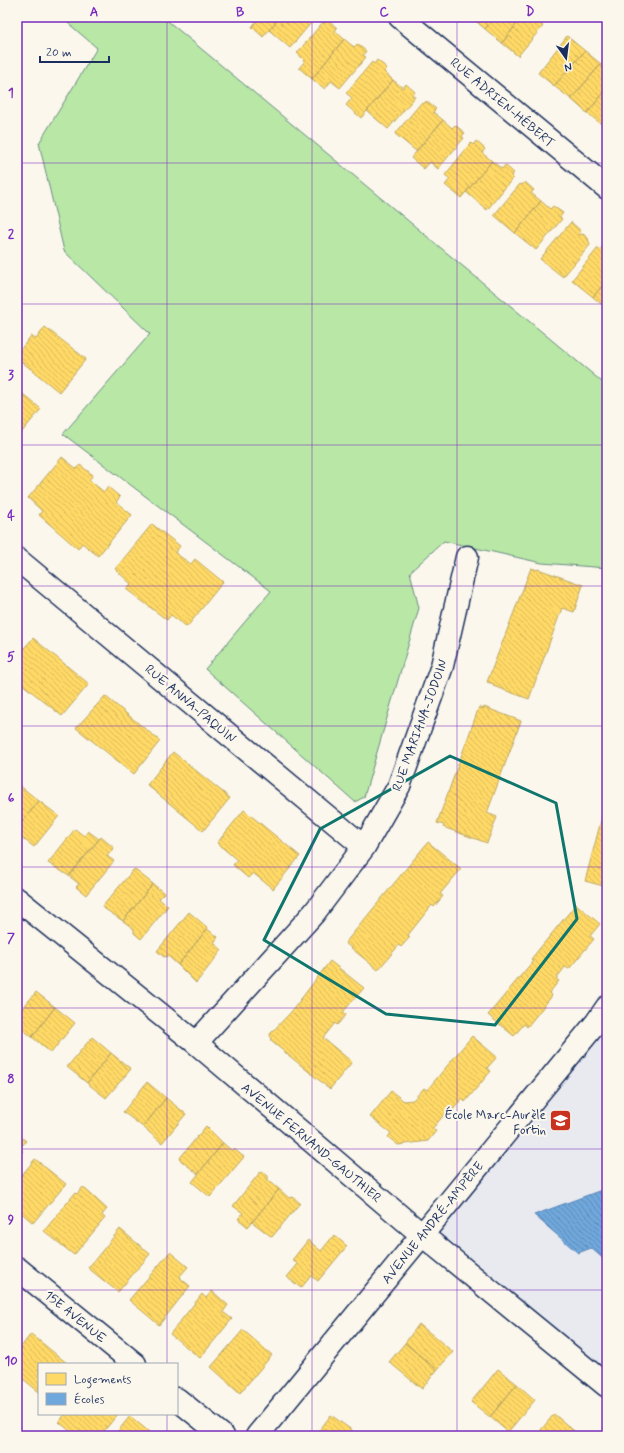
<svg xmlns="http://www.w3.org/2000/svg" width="624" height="1453" font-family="Mynerve,sans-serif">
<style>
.built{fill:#e8eaf0}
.park{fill:#b8e7a6;stroke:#6a8b82}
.homes{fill:url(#homes-back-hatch);stroke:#bba664}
.schools{fill:url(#schools-back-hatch);stroke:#5684b6}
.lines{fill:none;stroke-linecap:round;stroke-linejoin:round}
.minor-casing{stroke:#1b2f5e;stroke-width:25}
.minor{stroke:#fbf7ec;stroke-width:22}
.marked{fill:none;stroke:#0f766e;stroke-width:3;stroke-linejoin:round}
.grid{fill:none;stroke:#7b2cbf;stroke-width:1;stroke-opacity:0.55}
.labels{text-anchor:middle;stroke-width:4;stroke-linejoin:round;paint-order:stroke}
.street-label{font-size:13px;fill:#1b2f5e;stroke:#fbf7ec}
.poi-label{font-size:13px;fill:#1b2f5e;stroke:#fbf7ec;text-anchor:end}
.neatline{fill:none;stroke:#7b2cbf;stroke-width:1.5}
.grid-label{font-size:13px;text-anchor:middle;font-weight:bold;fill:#7b2cbf}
</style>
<defs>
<pattern id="homes-back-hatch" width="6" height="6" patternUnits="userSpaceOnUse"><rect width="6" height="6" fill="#ffd966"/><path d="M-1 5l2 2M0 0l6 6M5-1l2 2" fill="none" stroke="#dabb5b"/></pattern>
<pattern id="schools-back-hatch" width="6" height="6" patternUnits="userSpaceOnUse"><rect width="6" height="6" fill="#6fa8dc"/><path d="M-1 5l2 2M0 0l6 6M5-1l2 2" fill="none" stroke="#5a89b6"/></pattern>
</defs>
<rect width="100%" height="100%" fill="#fbf7ec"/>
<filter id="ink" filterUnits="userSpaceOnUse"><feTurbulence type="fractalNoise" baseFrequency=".025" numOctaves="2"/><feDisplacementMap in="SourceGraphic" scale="8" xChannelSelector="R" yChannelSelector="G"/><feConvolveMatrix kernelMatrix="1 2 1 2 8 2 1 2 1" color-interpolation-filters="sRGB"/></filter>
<g filter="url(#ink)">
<!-- built -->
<path class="built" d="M 607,1007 L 607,1386 L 421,1234 Z"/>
<!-- park -->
<path class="park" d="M 61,17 L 163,17 L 607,386 L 607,568 L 542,563 L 444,541 L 410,572 L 419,608 L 364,797 L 355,802 L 205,669 L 271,591 L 63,434 L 150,334 L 64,251 L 39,143 L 97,48 Z"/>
<!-- homes -->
<path class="homes" d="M 253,17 L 280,17 L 263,37 L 252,27 L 257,20 Z
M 280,17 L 316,17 L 290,48 L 269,30 Z
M 471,17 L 495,17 L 485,29 Z
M 495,17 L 522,17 L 502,43 L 485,29 Z
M 522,17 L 533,17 L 543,26 L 518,56 L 502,43 Z
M 328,20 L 337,28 L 335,31 L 344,39 L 312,79 L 299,68 L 305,61 L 297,53 L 323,22 L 325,23 Z
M 567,36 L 585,51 L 554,86 L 538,73 Z
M 344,39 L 354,47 L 357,44 L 366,51 L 363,55 L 366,57 L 340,88 L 331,81 L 325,89 L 312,79 Z
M 585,51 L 601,64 L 571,99 L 554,86 Z
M 377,60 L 387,68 L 384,72 L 393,80 L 361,118 L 346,105 L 352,98 L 346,93 L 372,62 L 374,64 Z
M 601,64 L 607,69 L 607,89 L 587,113 L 571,99 Z
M 393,80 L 403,88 L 406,84 L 415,92 L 412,96 L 415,97 L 388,129 L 367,111 Z
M 607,89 L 607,122 L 604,126 L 587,113 Z
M 426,101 L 436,109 L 433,112 L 443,120 L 416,151 L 395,134 L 421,103 L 424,104 Z
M 443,120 L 452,128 L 455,125 L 465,133 L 462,136 L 464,138 L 438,169 L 430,162 L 424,169 L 411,158 Z
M 476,141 L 485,149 L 482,153 L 492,161 L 461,198 L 445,185 L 450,179 L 445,175 L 471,143 L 473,145 Z
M 492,161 L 502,169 L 505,165 L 514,173 L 511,176 L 513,178 L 487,210 L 466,192 Z
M 525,182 L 534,190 L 531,193 L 541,201 L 515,233 L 494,215 L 520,184 L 522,185 Z
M 541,201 L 550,209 L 553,206 L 563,213 L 560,217 L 562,219 L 536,250 L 515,233 Z
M 571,222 L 581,231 L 578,235 L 583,234 L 588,238 L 590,245 L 563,277 L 540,259 Z
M 603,246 L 607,249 L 607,280 L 593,297 L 572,280 L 598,248 L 600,250 Z
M 607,280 L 607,309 L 593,297 Z
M 45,327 L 86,359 L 59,392 L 17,358 L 17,354 L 31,336 L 36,339 Z
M 17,389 L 41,409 L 17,438 Z
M 62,457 L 77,469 L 80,465 L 93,475 L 89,480 L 104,492 L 108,487 L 120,497 L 116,502 L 132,515 L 98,556 L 82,543 L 78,549 L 39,515 L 42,511 L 28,498 Z
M 152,524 L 180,546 L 175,553 L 191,564 L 195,559 L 223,582 L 187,627 L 171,615 L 167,620 L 126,589 L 131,584 L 115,569 Z
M 531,568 L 538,570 L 538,569 L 583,585 L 574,612 L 562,608 L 529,699 L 493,686 L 494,684 L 487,682 Z
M 33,638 L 89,684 L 62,716 L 17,680 L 17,656 Z
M 105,696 L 160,741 L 134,774 L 76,728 Z
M 479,707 L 484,709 L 484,707 L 521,721 L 487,813 L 497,817 L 487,843 L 443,827 L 444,825 L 437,823 Z
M 173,752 L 230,798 L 203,831 L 147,785 Z
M 19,785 L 39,801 L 17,828 L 17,788 Z
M 607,798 L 607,887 L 585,881 Z
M 39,801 L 59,816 L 34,847 L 17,834 L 17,828 Z
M 244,810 L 300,856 L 273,889 L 253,873 L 248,878 L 233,865 L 237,860 L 217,843 Z
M 75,829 L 84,836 L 88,831 L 99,839 L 69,876 L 48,863 Z
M 101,837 L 114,848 L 107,856 L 114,861 L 86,895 L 76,887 L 79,884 L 69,876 Z
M 428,842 L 461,869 L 440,894 L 443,896 L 434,907 L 432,905 L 408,935 L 410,937 L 401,947 L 399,945 L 378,970 L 345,943 Z
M 134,869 L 153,884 L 123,921 L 102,907 Z
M 153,884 L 164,893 L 159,899 L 168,906 L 141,939 L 134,933 L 134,929 L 123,921 Z
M 576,904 L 600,924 L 590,936 L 594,939 L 569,969 L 565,967 L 556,979 L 559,981 L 549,993 L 552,996 L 527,1027 L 524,1024 L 514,1036 L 488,1015 L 533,961 L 531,959 Z
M 189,912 L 208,928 L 178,965 L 168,956 L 164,957 L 157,951 Z
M 207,929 L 218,937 L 214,943 L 222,950 L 196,983 L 178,965 Z
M 330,961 L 364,988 L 343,1012 L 346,1015 L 337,1025 L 335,1023 L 323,1038 L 352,1062 L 330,1089 L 271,1041 L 270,1034 L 291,1012 Z
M 36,992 L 55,1007 L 32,1037 L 17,1025 L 17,1015 Z
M 55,1007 L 75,1023 L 51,1053 L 32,1037 Z
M 472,1036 L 497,1057 L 487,1068 L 491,1071 L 465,1102 L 462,1099 L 452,1111 L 449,1109 L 432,1129 L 436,1131 L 428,1141 L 398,1145 L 388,1137 L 391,1133 L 370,1117 L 391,1091 L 404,1101 L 413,1100 L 424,1088 L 427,1090 Z
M 92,1037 L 111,1053 L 87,1083 L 67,1067 Z
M 111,1053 L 131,1069 L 106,1098 L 87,1083 Z
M 147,1082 L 166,1098 L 143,1127 L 123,1112 Z
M 166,1098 L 186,1114 L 162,1143 L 143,1127 Z
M 206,1126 L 223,1143 L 198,1174 L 179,1159 Z
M 17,1134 L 26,1141 L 20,1148 L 23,1151 L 17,1158 Z
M 223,1143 L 232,1151 L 234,1149 L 244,1157 L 210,1197 L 192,1182 Z
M 35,1159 L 66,1184 L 33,1223 L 17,1209 L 17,1181 Z
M 261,1171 L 268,1176 L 268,1180 L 279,1189 L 248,1227 L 238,1219 L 243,1213 L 233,1206 Z
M 83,1187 L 107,1209 L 102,1215 L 105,1218 L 74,1255 L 44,1231 L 75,1193 L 77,1194 Z
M 279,1189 L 289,1198 L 293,1197 L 300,1203 L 272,1237 L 252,1222 Z
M 120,1229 L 150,1254 L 118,1292 L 88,1268 Z
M 334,1235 L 347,1246 L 318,1281 L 311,1276 L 301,1288 L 287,1277 L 298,1264 L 292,1260 L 308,1240 L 321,1251 Z
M 170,1252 L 188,1267 L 179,1277 L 190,1286 L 159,1325 L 129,1300 Z
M 212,1291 L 228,1305 L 223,1312 L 232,1319 L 200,1358 L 170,1334 L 202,1294 L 206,1298 Z
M 419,1324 L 453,1352 L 437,1370 L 405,1343 Z
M 243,1330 L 272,1355 L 240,1393 L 211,1367 Z
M 31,1334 L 68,1364 L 39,1364 L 39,1392 L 17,1374 L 17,1352 Z
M 405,1343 L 437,1370 L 422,1389 L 389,1362 Z
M 498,1369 L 517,1384 L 490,1417 L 471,1402 Z
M 517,1384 L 535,1400 L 508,1432 L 490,1417 Z
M 65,1414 L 118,1414 L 100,1436 L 76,1436 L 59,1422 Z
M 554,1414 L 573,1430 L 568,1436 L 536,1436 Z
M 331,1415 L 353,1431 L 349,1436 L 315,1436 Z
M 130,1416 L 154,1436 L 114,1436 Z
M 573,1430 L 580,1436 L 568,1436 Z
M 365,1432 L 370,1436 L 361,1436 Z"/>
<!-- schools -->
<path class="schools" d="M 607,1188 L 607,1262 L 591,1248 L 578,1253 L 534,1215 Z"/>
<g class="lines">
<defs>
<path id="minor" d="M 400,17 L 607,188
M 17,559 L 364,847
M 17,899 L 196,1043 L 421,1234 L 607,1386
M 196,1043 L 314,913 L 364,847 L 399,786 L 442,666 L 467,557
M 17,1268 L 135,1364
M 177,1399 L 223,1436
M 257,1436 L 596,1023 L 607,1007"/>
</defs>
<!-- minor casing -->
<use href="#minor" class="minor-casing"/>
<!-- minor -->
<use href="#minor" class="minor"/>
</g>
</g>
<!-- marked area -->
<path class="marked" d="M 450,756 L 556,803 L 577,919 L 495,1025 L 386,1014 L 264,940 L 320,829 Z"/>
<!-- grid -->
<path class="grid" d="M 167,17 L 167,1364M 312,17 L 312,1436M 457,17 L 457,1436M 17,163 L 607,163M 17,304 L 607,304M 17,445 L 607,445M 17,586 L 607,586M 17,726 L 607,726M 17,867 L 607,867M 17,1008 L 607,1008M 17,1149 L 607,1149M 17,1290 L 607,1290M 167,1414 L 167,1436"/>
<!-- icons -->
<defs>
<symbol id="school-square" viewBox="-11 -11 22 22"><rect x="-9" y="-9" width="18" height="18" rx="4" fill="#c8321e" stroke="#fbf7ec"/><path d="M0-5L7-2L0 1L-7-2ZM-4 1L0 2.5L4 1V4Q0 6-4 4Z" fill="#fff"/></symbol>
</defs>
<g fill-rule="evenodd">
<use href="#school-square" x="548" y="1108" width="25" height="25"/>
</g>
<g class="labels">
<!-- street labels -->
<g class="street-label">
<text transform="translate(503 102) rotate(40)" y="5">RUE ADRIEN-HÉBERT</text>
<text transform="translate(191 703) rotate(40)" y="5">RUE ANNA-PAQUIN</text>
<text transform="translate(419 725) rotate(-70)" y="5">RUE MARIANA-JODOIN</text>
<text transform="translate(312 1142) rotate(40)" y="5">AVENUE FERNAND-GAUTHIER</text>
<text transform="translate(432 1222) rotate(-51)" y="5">AVENUE ANDRÉ-AMPÈRE</text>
<text transform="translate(76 1316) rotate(39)" y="5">15E AVENUE</text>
</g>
<!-- poi labels -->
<g class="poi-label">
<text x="546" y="1119">École Marc-Aurèle<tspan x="546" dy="15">Fortin</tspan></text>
</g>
</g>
<!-- margin -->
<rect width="624" height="1453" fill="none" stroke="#fbf7ec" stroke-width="44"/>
<!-- legend -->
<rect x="38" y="1363" width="140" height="52" fill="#fbf7ec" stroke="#a1a7b3"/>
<rect x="46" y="1373" width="20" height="12" fill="#ffd966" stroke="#a1a7b3"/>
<text x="74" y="1383" font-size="12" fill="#1b2f5e">Logements</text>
<rect x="46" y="1393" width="20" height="12" fill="#6fa8dc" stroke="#a1a7b3"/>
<text x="74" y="1403" font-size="12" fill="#1b2f5e">Écoles</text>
<!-- north arrow -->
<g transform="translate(566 58) rotate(166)" stroke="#fbf7ec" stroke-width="3" paint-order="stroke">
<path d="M0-3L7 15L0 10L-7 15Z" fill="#1b2f5e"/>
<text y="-6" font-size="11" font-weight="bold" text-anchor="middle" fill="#1b2f5e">N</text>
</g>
<!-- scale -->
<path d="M40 56v6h69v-6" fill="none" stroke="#1b2f5e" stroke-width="2"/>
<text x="46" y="56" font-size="12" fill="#1b2f5e" stroke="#fbf7ec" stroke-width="3" paint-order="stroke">20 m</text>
<rect x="22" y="22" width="580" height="1409" class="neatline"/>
<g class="grid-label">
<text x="94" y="16">A</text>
<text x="240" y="16">B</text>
<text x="384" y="16">C</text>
<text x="530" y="16">D</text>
<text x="11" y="97">1</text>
<text x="11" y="238">2</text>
<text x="11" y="379">3</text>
<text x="11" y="520">4</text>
<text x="11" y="661">5</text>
<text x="11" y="802">6</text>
<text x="11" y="942">7</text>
<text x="11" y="1083">8</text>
<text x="11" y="1224">9</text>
<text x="11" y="1365">10</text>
</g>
</svg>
